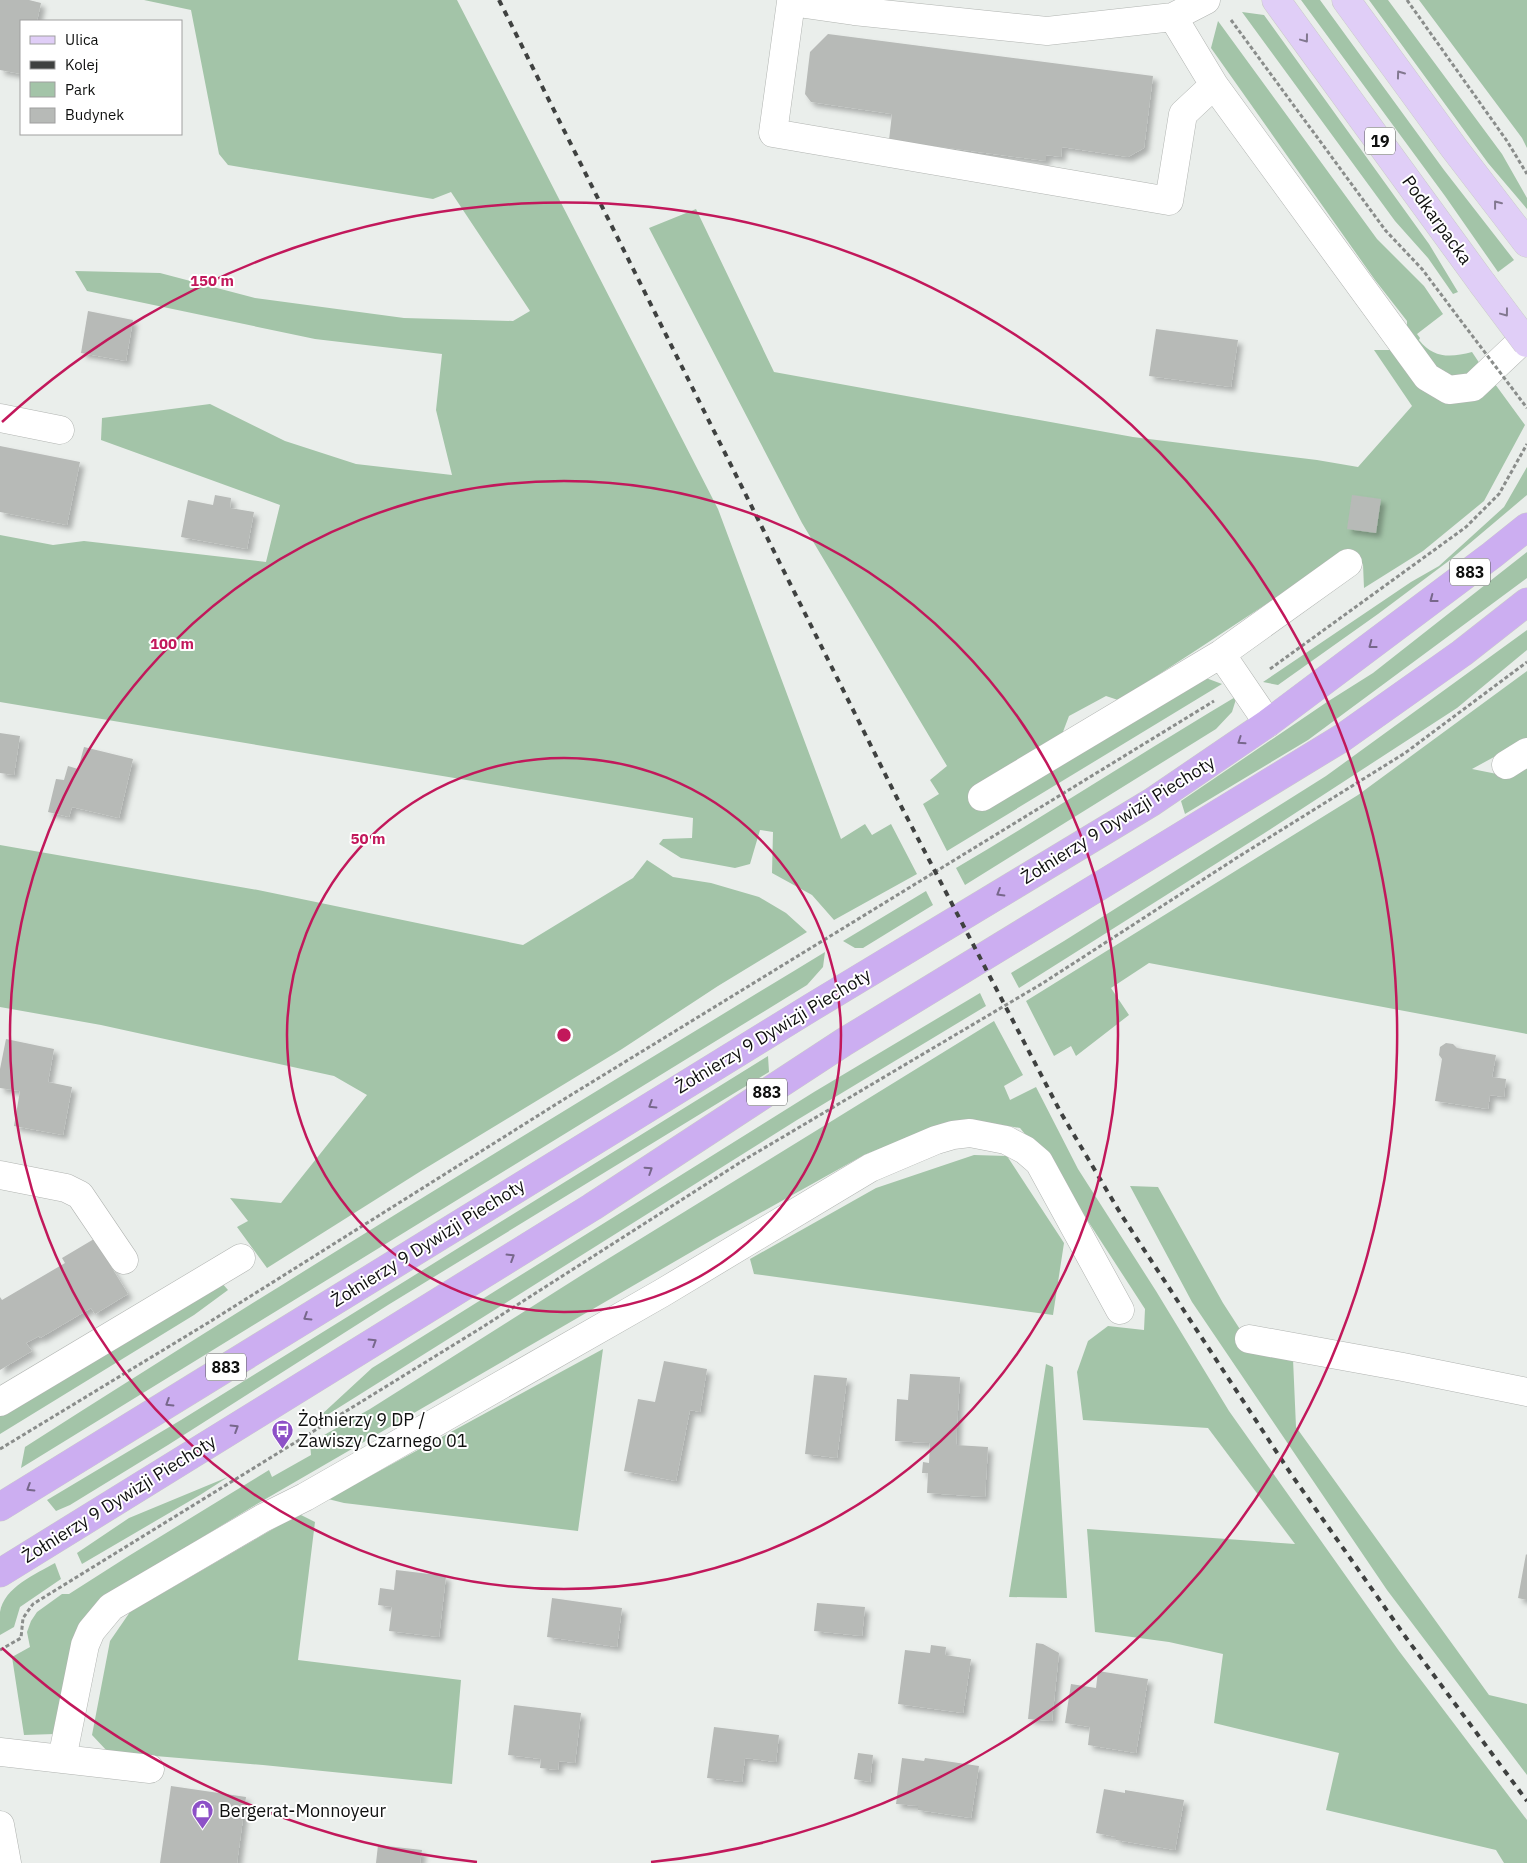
<svg xmlns="http://www.w3.org/2000/svg" width="1527" height="1863" font-family="'IBM Plex Sans',sans-serif">
<style>
.green{fill:#a3c4a8}
.building{fill:#b7bab7;filter:url(#shadow)}
.lines{fill:none;stroke-linecap:round;stroke-linejoin:round}
.minor-casing{stroke:#b1b4b1;stroke-width:29}
.major-casing{stroke:#cacaca;stroke-width:29}
.highway-casing{stroke:#cacaca;stroke-width:29}
.path{stroke:#8a8d8b;stroke-width:3;stroke-dasharray:4 2.5;stroke-linecap:butt}
.minor{stroke:#fff;stroke-width:28}
.major{stroke:#e0cef7;stroke-width:28}
.highway{stroke:#ccaef1;stroke-width:28}
.rail{stroke:#3f4140;stroke-width:4;stroke-dasharray:6 6;stroke-linecap:butt}
.major-bridge-casing{stroke:#cacaca;stroke-width:29;stroke-linecap:butt}
.path-bridge{stroke:#8a8d8b;stroke-width:3;stroke-dasharray:4 2.5;stroke-linecap:butt}
.major-bridge{stroke:#e0cef7;stroke-width:28}
.oneway{stroke:#82788f}
.oneway2{stroke:#77678b}
.ring{fill:none;stroke:#c2185b;stroke-width:2.5}
.labels{text-anchor:middle;stroke-width:4;stroke-linejoin:round;paint-order:stroke}
.shield{fill:#fff;stroke:#575857;stroke-width:1}
.shield-label{font-size:16px;font-weight:bold;fill:#0f100f}
.street-label{font-size:18px;fill:#0f100f;stroke:#fff}
.poi-label{font-size:18px;fill:#0f100f;stroke:#fff;text-anchor:start}
.centre{fill:#c2185b;stroke:#fff;stroke-width:2.5}
.ring-label{font-size:15px;text-anchor:middle;font-weight:bold;fill:#c2185b;stroke:#fff;stroke-width:4;stroke-linejoin:round;paint-order:stroke}
</style>
<defs>
<filter id="shadow"><feDropShadow dx="4.5" dy="4.5" stdDeviation="2.5" flood-color="#0004"/></filter>
</defs>
<rect width="100%" height="100%" fill="#eaeeeb"/>
<!-- green -->
<path class="green" d="M 144,0 L 457,0 L 718,509 L 841,839 L 865,824 L 872,835 L 891,824 L 917,874 L 834,920 L 812,895 L 772,873 L 773,832 L 760,830 L 750,864 L 735,868 L 681,858 L 659,844 L 663,839 L 692,838 L 693,818 L 0,702 L 0,535 L 53,545 L 84,541 L 266,562 L 280,505 L 101,440 L 102,418 L 210,404 L 285,441 L 356,464 L 452,475 L 436,410 L 442,354 L 315,339 L 87,291 L 75,271 L 160,273 L 255,298 L 404,318 L 513,321 L 530,311 L 451,192 L 433,199 L 228,165 L 219,154 L 191,10 Z
M 1301,0 L 1320,0 L 1444,170 L 1514,260 L 1498,272 L 1445,196 Z
M 1369,0 L 1388,0 L 1502,154 L 1527,198 L 1527,209 L 1488,163 Z
M 1419,0 L 1527,0 L 1527,148 L 1522,138 Z
M 1242,12 L 1264,15 L 1429,244 L 1458,292 L 1453,294 L 1428,258 L 1395,221 Z
M 1218,21 L 1377,239 L 1424,286 L 1443,314 L 1417,334 L 1420,338 L 1419,340 C 1433,358 1450,358 1472,352 L 1482,367 L 1473,374 L 1444,377 L 1407,332 L 1407,321 L 1375,280 L 1211,48 Z
M 696,209 L 774,372 L 1133,437 L 1317,460 L 1358,467 L 1412,406 L 1374,350 L 1396,350 L 1417,380 L 1495,384 L 1525,425 L 1484,501 L 1423,551 L 1364,588 L 1363,564 L 1349,551 C 1271,599 1196,652 1118,700 L 1106,696 L 1069,716 L 1061,737 L 1206,678 L 1222,684 L 947,851 L 923,804 L 939,794 L 930,780 L 947,766 L 802,523 L 649,228 Z
M 1527,467 L 1527,495 L 1450,560 L 1378,614 L 1278,685 L 1263,682 L 1411,582 L 1439,566 L 1504,507 Z
M 1527,552 L 1527,578 L 1308,740 L 1185,814 L 1181,801 L 1327,702 L 1373,673 Z
M 1527,630 L 1527,650 L 1457,708 L 1263,834 L 1019,988 L 1011,973 L 1064,941 L 1326,776 Z
M 1527,671 L 1527,739 L 1472,769 L 1507,776 L 1527,765 L 1527,1034 L 1149,963 L 1111,988 L 1129,1015 L 1076,1056 L 1071,1046 L 1054,1056 L 1026,1001 L 1358,795 Z
M 1237,696 L 1232,712 L 1216,729 L 965,885 L 956,868 C 1051,812 1143,752 1237,696 Z
M 0,845 L 258,890 L 523,945 L 633,878 L 647,860 L 673,877 L 711,883 L 759,897 L 786,913 L 807,932 L 718,986 L 622,1049 L 421,1171 L 267,1268 L 237,1227 L 248,1221 L 230,1198 L 281,1203 L 367,1095 L 334,1076 L 101,1025 L 0,1007 Z
M 926,891 L 933,905 L 863,948 L 855,948 L 843,941 Z
M 825,952 L 823,967 L 807,985 L 21,1468 L 25,1447 C 289,1278 557,1115 825,952 Z
M 980,993 L 986,1006 L 797,1120 L 319,1420 L 320,1416 L 372,1368 L 814,1092 Z
M 994,1021 L 1023,1075 L 1004,1086 L 1010,1100 L 1036,1087 L 1078,1169 L 1156,1291 L 1229,1411 L 1399,1651 L 1527,1820 L 1527,1863 L 1504,1863 L 1496,1850 L 1326,1810 L 1339,1753 L 1214,1723 L 1223,1654 L 1169,1642 L 1095,1632 L 1087,1529 L 1295,1544 L 1208,1428 L 1083,1420 L 1077,1372 L 1088,1341 L 1108,1326 L 1144,1330 L 1145,1309 L 1058,1175 L 1020,1128 L 974,1120 L 933,1128 L 864,1155 L 717,1237 L 252,1507 L 114,1591 L 55,1734 L 24,1735 L 12,1657 L 30,1647 L 27,1632 L 31,1621 L 37,1612 L 62,1594 L 69,1594 L 127,1557 L 269,1470 L 272,1477 L 311,1455 L 310,1443 L 370,1409 L 585,1273 Z
M 768,1056 L 769,1072 L 388,1305 L 168,1445 L 70,1505 L 56,1511 L 47,1500 L 181,1420 Z
M 974,1155 L 1007,1156 L 1064,1243 L 1053,1315 L 754,1274 L 750,1259 L 876,1188 Z
M 1130,1186 L 1158,1187 L 1223,1303 L 1254,1351 L 1293,1359 L 1296,1427 L 1489,1695 L 1527,1704 L 1527,1775 L 1387,1590 L 1192,1302 Z
M 221,1282 L 228,1290 L 194,1315 L 0,1434 L 0,1411 Z
M 603,1349 L 578,1531 L 344,1503 L 328,1499 Z
M 1046,1364 L 1053,1367 L 1067,1598 L 1009,1597 Z
M 228,1477 L 200,1495 L 82,1564 L 77,1553 L 129,1518 Z
M 299,1514 L 315,1522 L 298,1660 L 461,1680 L 452,1784 L 263,1765 L 108,1752 L 92,1735 L 110,1641 L 130,1612 Z
M 55,1563 L 61,1579 L 20,1607 L 14,1627 L 0,1635 C 0,1628 0,1619 0,1612 C 4,1587 36,1574 55,1563 Z"/>
<!-- building -->
<path class="building" d="M 0,0 L 29,0 L 41,3 L 37,21 L 21,21 L 21,74 L 0,70 Z
M 828,34 L 1153,76 L 1144,148 L 1128,157 L 1062,147 L 1061,157 L 1046,155 L 1046,161 L 889,140 L 892,114 L 811,102 L 805,94 L 810,52 Z
M 88,311 L 133,320 L 126,361 L 81,353 Z
M 1156,329 L 1238,340 L 1231,387 L 1149,376 Z
M 0,446 L 80,462 L 67,525 L 0,512 Z
M 215,495 L 231,498 L 230,508 L 254,512 L 247,549 L 181,537 L 188,500 L 213,505 Z
M 1352,495 L 1381,499 L 1376,533 L 1347,529 Z
M 0,733 L 20,736 L 14,775 L 0,773 Z
M 84,747 L 133,759 L 119,818 L 72,807 L 69,817 L 48,812 L 56,779 L 64,780 L 68,766 L 78,769 Z
M 6,1039 L 54,1049 L 48,1082 L 72,1087 L 63,1135 L 14,1126 L 20,1091 L 0,1088 L 0,1069 Z
M 1446,1043 L 1453,1044 L 1457,1048 L 1496,1055 L 1492,1077 L 1506,1079 L 1504,1097 L 1490,1095 L 1488,1109 L 1435,1101 L 1442,1059 L 1439,1055 L 1440,1047 Z
M 94,1239 L 128,1294 L 95,1314 L 91,1308 L 40,1338 L 39,1336 L 26,1343 L 32,1351 L 0,1370 L 0,1297 L 2,1300 L 65,1263 L 62,1258 Z
M 664,1361 L 707,1369 L 700,1412 L 690,1410 L 676,1481 L 624,1471 L 638,1399 L 655,1402 Z
M 910,1374 L 960,1377 L 956,1445 L 988,1447 L 985,1497 L 927,1493 L 928,1473 L 922,1473 L 923,1462 L 929,1463 L 930,1443 L 895,1441 L 897,1399 L 908,1400 Z
M 814,1375 L 847,1378 L 837,1458 L 805,1454 Z
M 1526,1554 L 1527,1555 L 1527,1600 L 1518,1598 Z
M 396,1570 L 446,1576 L 439,1637 L 389,1631 L 392,1607 L 378,1605 L 380,1588 L 394,1590 Z
M 552,1598 L 622,1608 L 617,1647 L 547,1637 Z
M 817,1603 L 865,1607 L 862,1636 L 814,1631 Z
M 1036,1643 L 1043,1644 L 1059,1653 L 1052,1721 L 1028,1719 Z
M 931,1645 L 946,1647 L 945,1655 L 971,1659 L 963,1713 L 898,1704 L 905,1650 L 930,1653 Z
M 1098,1671 L 1148,1679 L 1136,1753 L 1088,1745 L 1090,1727 L 1065,1723 L 1071,1684 L 1096,1688 Z
M 514,1705 L 581,1713 L 575,1763 L 559,1761 L 558,1770 L 540,1768 L 541,1759 L 508,1755 Z
M 714,1727 L 779,1735 L 776,1762 L 745,1758 L 742,1782 L 707,1778 Z
M 858,1753 L 873,1755 L 870,1782 L 854,1779 Z
M 902,1758 L 924,1761 L 925,1758 L 979,1766 L 971,1818 L 918,1810 L 918,1806 L 896,1804 Z
M 171,1786 L 246,1797 L 237,1863 L 160,1863 Z
M 1104,1789 L 1125,1793 L 1125,1790 L 1184,1800 L 1175,1850 L 1116,1840 L 1116,1837 L 1096,1833 Z
M 378,1845 L 422,1850 L 420,1863 L 376,1863 Z"/>
<g class="lines">
<defs>
<path id="minor" d="M 1206,0 L 1173,17 L 1047,31 L 854,11 L 791,2 L 773,133 L 1169,201 L 1183,114 L 1214,85
M 1173,17 L 1214,85 L 1427,377 L 1449,390 L 1473,387 L 1527,336
M 0,418 L 60,430
M 1221,654 L 1268,723
M 1506,765 L 1527,752
M 982,797 L 1221,654 L 1348,563
M 0,1175 L 66,1188 L 80,1195 L 124,1260
M 1249,1339 L 1403,1367 L 1527,1392
M 0,1402 L 241,1258
M 0,1752 L 150,1769
M 62,1759 L 85,1645 L 91,1631 L 111,1607 L 263,1518 L 305,1497 L 662,1293 L 870,1168 L 936,1140 L 953,1135 L 970,1133 L 1006,1140 L 1025,1150 L 1039,1162 L 1120,1310
M 0,1825 L 7,1863"/>
<path id="major" d="M 1276,0 L 1482,283
M 1346,0 L 1454,148 L 1527,243"/>
<path id="highway" d="M 0,1507 L 812,1007 L 1152,802 L 1268,723 L 1492,555 L 1527,527
M 0,1573 L 592,1207 L 844,1042 L 1342,738 L 1462,653 L 1527,602"/>
</defs>
<!-- minor casing -->
<use href="#minor" class="minor-casing"/>
<!-- major casing -->
<use href="#major" class="major-casing"/>
<!-- highway casing -->
<use href="#highway" class="highway-casing"/>
<!-- path -->
<path class="path" d="M 1407,0 L 1507,141 L 1527,174
M 1231,20 L 1386,231 L 1422,269 L 1452,309
M 1270,669 L 1466,527 L 1499,494 L 1527,444
M 0,1449 L 211,1321 L 566,1098 L 1214,701
M 0,1650 L 21,1638 L 23,1618 L 33,1604 L 481,1328 L 744,1160 L 1043,983 L 1238,857 L 1405,753 L 1527,662"/>
<!-- minor -->
<use href="#minor" class="minor"/>
<!-- major -->
<use href="#major" class="major"/>
<!-- highway -->
<use href="#highway" class="highway"/>
<!-- rail -->
<path class="rail" d="M 499,0 L 901,806 L 1061,1113 L 1122,1216 L 1291,1474 L 1407,1639 L 1527,1801"/>
<defs>
<path id="major-bridge" d="M 1482,283 L 1527,343"/>
</defs>
<!-- major-bridge casing -->
<use href="#major-bridge" class="major-bridge-casing"/>
<!-- path-bridge -->
<path class="path-bridge" d="M 1452,309 L 1527,408"/>
<!-- major-bridge -->
<use href="#major-bridge" class="major-bridge"/>
</g>
<!-- one-way arrows -->
<defs><path id="oneway-chevron" d="M-2-3.5L2.5 0L-2 3.5" fill="none" stroke-width="1.6" stroke-linecap="round" stroke-linejoin="round" transform="scale(1.25)"/></defs>
<g class="oneway">
<use href="#oneway-chevron" transform="translate(1305 39) rotate(53)"/>
<use href="#oneway-chevron" transform="translate(1400 74) rotate(-126)"/>
<use href="#oneway-chevron" transform="translate(1497 204) rotate(-128)"/>
<use href="#oneway-chevron" transform="translate(1505 313) rotate(53)"/>
</g>
<g class="oneway2">
<use href="#oneway-chevron" transform="translate(1433 599) rotate(143)"/>
<use href="#oneway-chevron" transform="translate(1372 645) rotate(143)"/>
<use href="#oneway-chevron" transform="translate(1241 741) rotate(146)"/>
<use href="#oneway-chevron" transform="translate(1000 893) rotate(149)"/>
<use href="#oneway-chevron" transform="translate(652 1105) rotate(148)"/>
<use href="#oneway-chevron" transform="translate(649 1170) rotate(-33)"/>
<use href="#oneway-chevron" transform="translate(511 1257) rotate(-32)"/>
<use href="#oneway-chevron" transform="translate(307 1317) rotate(148)"/>
<use href="#oneway-chevron" transform="translate(373 1342) rotate(-32)"/>
<use href="#oneway-chevron" transform="translate(169 1403) rotate(148)"/>
<use href="#oneway-chevron" transform="translate(235 1428) rotate(-32)"/>
<use href="#oneway-chevron" transform="translate(30 1488) rotate(148)"/>
</g>
<!-- distance rings -->
<g class="ring">
<circle cx="564" cy="1035" r="277"/>
<circle cx="564" cy="1035" r="554"/>
<path d="M477 1862A832 832 0 0 1 2 1648M2 422A832 832 0 1 1 651 1862"/>
</g>
<!-- icons -->
<defs>
<symbol id="bus-pin" viewBox="-11 -11 22 30"><path d="M0 17L-7.5 6A9.5 9.5 0 1 1 7.5 6Z" fill="#8d50c7" stroke="#fff"/><path d="M-5-6H5V4H4V6H2V4H-2V6H-4V4H-5ZM-3.5-4V0h7V-4ZM-3.5 1.2v1.5H-2V1.2ZM2 1.2v1.5H3.5V1.2Z" fill="#fff"/></symbol>
<symbol id="shop-pin" viewBox="-11 -11 22 30"><path d="M0 17L-7.5 6A9.5 9.5 0 1 1 7.5 6Z" fill="#8d50c7" stroke="#fff"/><path d="M-5-2.5h2.3a2.7 3.5 0 0 1 5.4 0H5L5.5 6h-11ZM-1.5-2.5h3a1.5 2.3 0 0 0-3 0Z" fill="#fff"/></symbol>
</defs>
<g fill-rule="evenodd">
<use href="#bus-pin" x="270" y="1418" width="25" height="34"/>
<use href="#shop-pin" x="190" y="1798" width="25" height="34"/>
</g>
<g class="labels">
<!-- shield labels -->
<g class="shield">
<rect x="1365" y="127.5" width="30" height="27" rx="4"/>
<rect x="1450" y="558.5" width="40" height="27" rx="4"/>
<rect x="747" y="1078.5" width="40" height="27" rx="4"/>
<rect x="206" y="1353.5" width="40" height="27" rx="4"/>
</g>
<g class="shield-label">
<text x="1380" y="147">19</text>
<text x="1470" y="578">883</text>
<text x="767" y="1098">883</text>
<text x="226" y="1373">883</text>
</g>
<!-- street labels -->
<g class="street-label">
<text transform="translate(1437 220) rotate(54)" y="6">Podkarpacka</text>
<text transform="translate(1118 820) rotate(-32)" y="6">Żołnierzy 9 Dywizji Piechoty</text>
<text transform="translate(773 1031) rotate(-31)" y="6">Żołnierzy 9 Dywizji Piechoty</text>
<text transform="translate(428 1243) rotate(-32)" y="6">Żołnierzy 9 Dywizji Piechoty</text>
<text transform="translate(119 1499) rotate(-32)" y="6">Żołnierzy 9 Dywizji Piechoty</text>
</g>
<!-- poi labels -->
<g class="poi-label">
<text x="298" y="1426">Żołnierzy 9 DP /<tspan x="298" dy="21">Zawiszy Czarnego 01</tspan></text>
<text x="219" y="1817">Bergerat-Monnoyeur</text>
</g>
</g>
<circle cx="564" cy="1035" r="8" class="centre"/>
<g class="ring-label">
<text x="212" y="286">150 m</text>
<text x="172" y="649">100 m</text>
<text x="368" y="844">50 m</text>
</g>
<!-- legend -->
<rect x="20" y="20" width="162" height="115" fill="#ffffff" stroke="#9f9f9f"/>
<rect x="30" y="36" width="25" height="8" fill="#e0cef7" stroke="#9f9f9f"/>
<text x="65" y="45" font-size="15" fill="#0f100f">Ulica</text>
<rect x="30" y="61" width="25" height="8" fill="#3f4140" stroke="#9f9f9f"/>
<text x="65" y="70" font-size="15" fill="#0f100f">Kolej</text>
<rect x="30" y="82" width="25" height="15" fill="#a3c4a8" stroke="#9f9f9f"/>
<text x="65" y="95" font-size="15" fill="#0f100f">Park</text>
<rect x="30" y="108" width="25" height="15" fill="#b7bab7" stroke="#9f9f9f"/>
<text x="65" y="120" font-size="15" fill="#0f100f">Budynek</text>
</svg>
